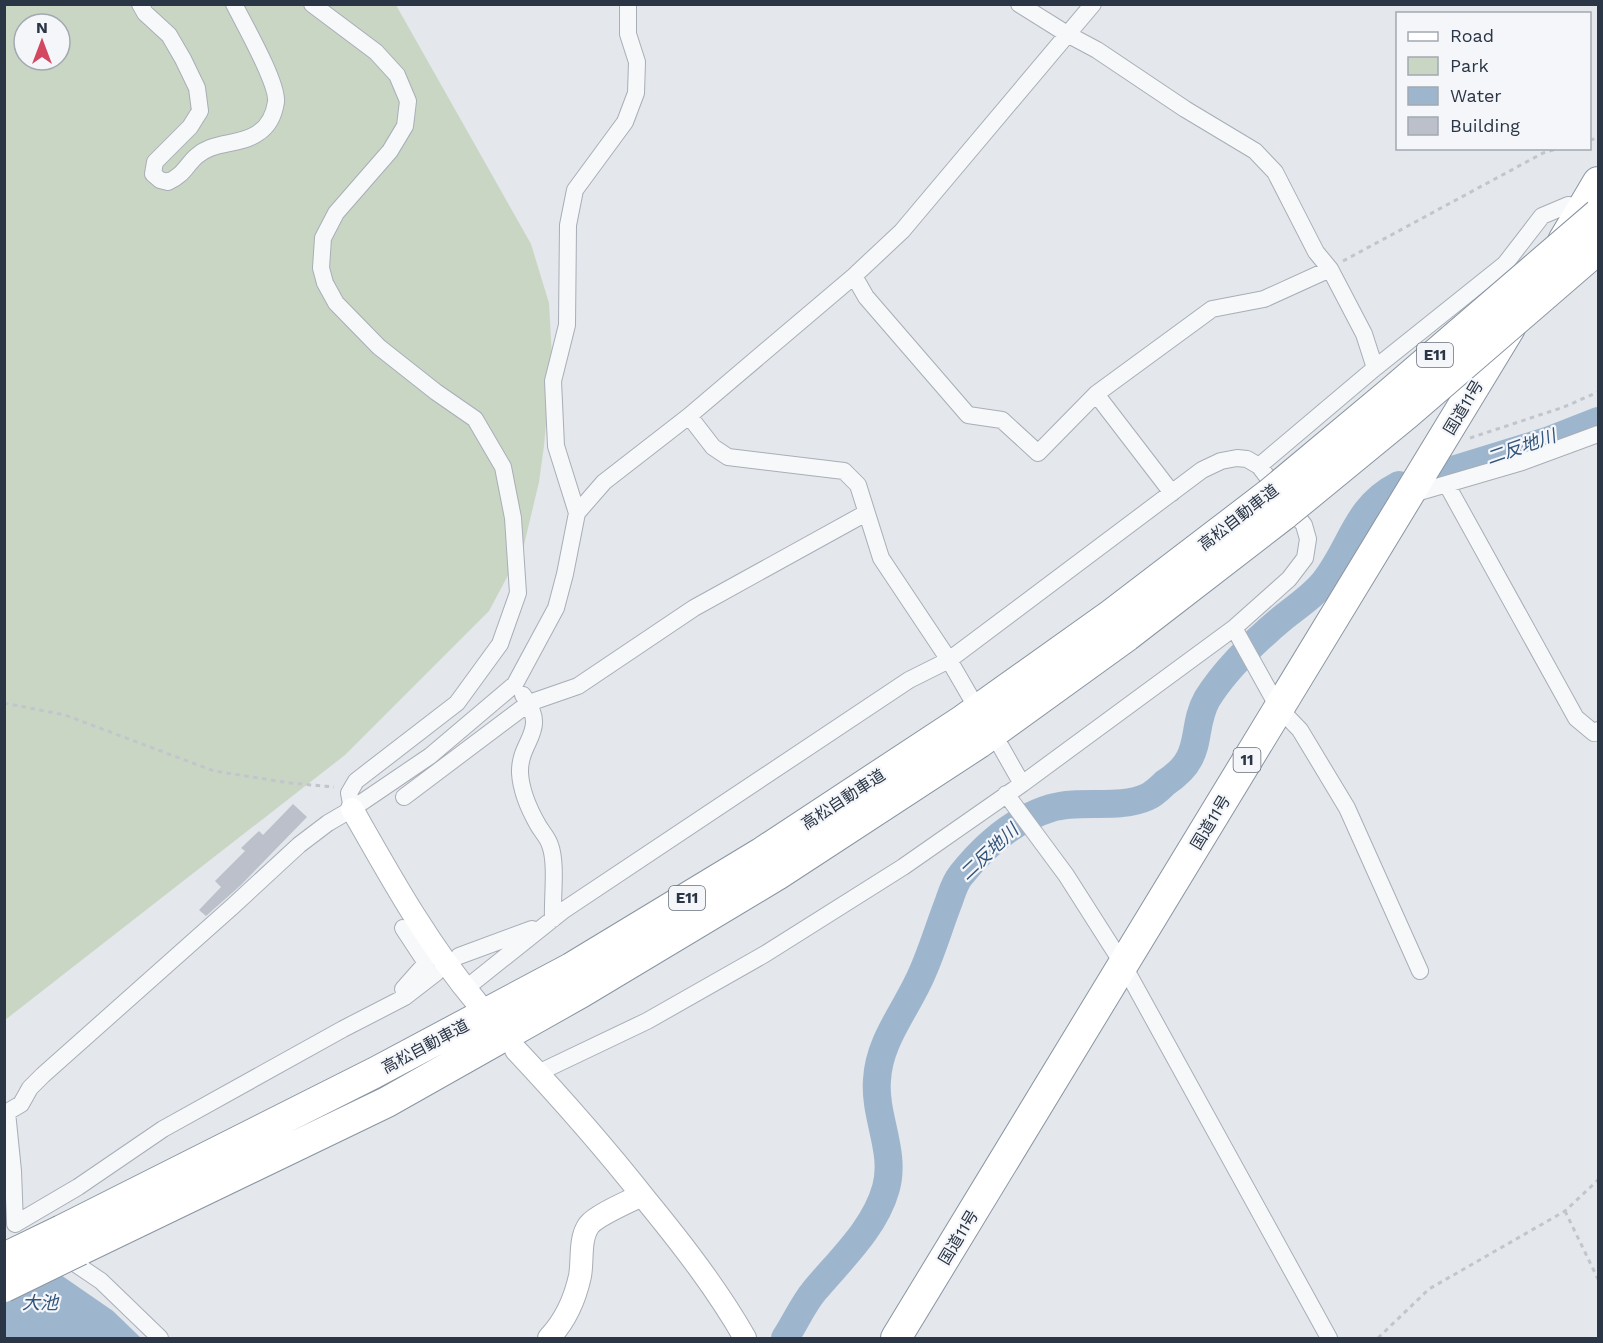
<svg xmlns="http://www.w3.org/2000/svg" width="1603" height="1343" font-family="'Work Sans','Noto Sans JP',sans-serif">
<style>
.green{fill:#cad6c4;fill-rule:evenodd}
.water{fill:#9eb6cd}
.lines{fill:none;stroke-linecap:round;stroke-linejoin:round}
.river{stroke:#9eb6cd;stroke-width:28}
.building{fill:#bbc0ca}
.street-casing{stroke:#a8aeb7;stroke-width:18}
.secondary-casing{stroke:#a8aeb7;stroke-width:24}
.highway-casing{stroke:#8a95a3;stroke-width:32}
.path{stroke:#c2c5cb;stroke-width:3;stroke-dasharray:4.5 4.5;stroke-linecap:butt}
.street{stroke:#f7f8fa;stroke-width:16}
.secondary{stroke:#fff;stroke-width:22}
.highway{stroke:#fff;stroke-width:30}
.highway-bridge-casing{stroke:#8a95a3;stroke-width:32;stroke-linecap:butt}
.highway-bridge{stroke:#fff;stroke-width:30}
.labels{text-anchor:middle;stroke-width:4.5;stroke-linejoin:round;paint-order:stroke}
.shield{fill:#f4f6f9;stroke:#676f7b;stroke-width:1.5}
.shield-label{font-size:15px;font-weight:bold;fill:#2a3545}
.street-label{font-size:16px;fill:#2a3545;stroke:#f4f6f9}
.water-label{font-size:18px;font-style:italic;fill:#33557b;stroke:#f4f6f9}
</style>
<rect width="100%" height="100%" fill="#e4e7ec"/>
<!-- green -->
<path class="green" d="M 5,5 L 396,5 L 531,244 L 549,303 L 552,358 L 544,446 L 539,482 L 524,545 L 489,611 L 345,755 L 5,1020 ZM 24,24 L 60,24 L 60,60 L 24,60 Z"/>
<!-- water -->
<path class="water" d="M 4,1243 L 58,1273 L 113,1311 L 141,1338 L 5,1338 Z"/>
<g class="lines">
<!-- river -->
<path class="river" d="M 1443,473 L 1547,441 L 1598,421
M 785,1338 C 795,1323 803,1304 815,1290 C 841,1259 875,1228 886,1188 C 896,1151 874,1117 877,1080 C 879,1039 908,1008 923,971 C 933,948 940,924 949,901 C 952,892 955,882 961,875 C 984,846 1015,819 1051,808 C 1082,799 1118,810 1147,797 C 1154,794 1160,788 1165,783 C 1174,777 1184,769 1189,759 C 1199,742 1195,720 1207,699 C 1227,667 1256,640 1285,616 C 1299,605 1317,593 1327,578 C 1353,543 1356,507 1399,485"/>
</g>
<!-- building -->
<path class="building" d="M 293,804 L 307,817 L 241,885 L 206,916 L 199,910 L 221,887 L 215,881 L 245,851 L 241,848 L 259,831 L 263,835 Z"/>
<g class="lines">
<defs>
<path id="street" d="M 140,4 L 145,13 L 169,35 L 183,59 L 197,88 L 200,111 L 190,127 L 155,162 L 153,174 L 160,180 L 168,182 C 189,173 187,157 210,148 C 225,142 244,143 258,133 C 269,126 274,115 276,102 C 278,83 244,24 234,4
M 312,4 L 376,52 L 397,75 L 408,101 L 405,126 L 390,151 L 336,213 L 323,238 L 321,268 L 325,283 L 336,303 L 379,347 L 436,392 L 475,419 L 503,467 L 513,518 L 518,593 L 500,644 L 457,703 L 356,781 L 349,793 L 352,809
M 1019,4 L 1067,34 L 1097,50 L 1185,109 L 1255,151 L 1275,172 L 1316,252 L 1330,269 L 1364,334 L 1375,368
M 854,276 L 866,297 L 968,415 L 1002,420 L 1038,453 L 1096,394 L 1212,309 L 1264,299 L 1330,269
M 1096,394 L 1172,493
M 689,416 L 713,447 L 728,457 L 844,471 L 858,485 L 881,558 L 949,660 L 971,698
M 1259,466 L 1375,368 L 1505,264 L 1542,216 L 1568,205 L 1584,207
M 1447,485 L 1576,718 L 1594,733 L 1598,730
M 1409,495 L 1522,462 L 1598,434
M 577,513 L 556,446 L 553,381 L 567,325 L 568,225 L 575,190 L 625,122 L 636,93 L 637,62 L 628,34 L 628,4
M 1234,628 L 1278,707 L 1300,730 L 1347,808 L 1420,971
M 523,695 C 550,732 519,739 520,773 C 521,790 530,811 538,825 C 542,832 548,838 550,845 C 557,863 552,898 553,919
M 1001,747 L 1022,784
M 1006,794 L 1066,875 L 1124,966 L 1329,1338
M 404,797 L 529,703 L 578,686 L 694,608 L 866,513
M 459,956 L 532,929
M 403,989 L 426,963 L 403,928
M 465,989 L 564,910 L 909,680 L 949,660 L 1202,470 L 1221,461 L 1237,458 L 1247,459 L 1259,466 L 1304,525 L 1308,539 L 1305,558 L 1289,579 L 1234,628 L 1022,784 L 903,867 L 765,954 L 647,1021 L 538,1073
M 7,1112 L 13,1171 L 15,1224
M 4,1114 L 21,1104 L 30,1088 L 43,1075 L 233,906 L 299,845 L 328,823 L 352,809 L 430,756 L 515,684 L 556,608 L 565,574 L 577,513 L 604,482 L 689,416 L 854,276 L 902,231 L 1093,4
M 15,1224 L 78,1187 L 163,1129 L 343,1029 L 405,997 L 436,973
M 61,1254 L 101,1281 L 160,1338"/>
<path id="secondary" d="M 352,809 C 390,876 428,945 478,1004
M 516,1050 C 561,1098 605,1148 646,1200 C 682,1244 717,1289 745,1338
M 549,1338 C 565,1321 575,1299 580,1276 C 583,1260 579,1239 589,1225 C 597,1215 630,1201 642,1195"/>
<path id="highway" d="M 1563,241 L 1598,182
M 62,1230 L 374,1073 L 571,968 L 761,853 L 963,720 L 1112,614 L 1269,494
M 80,1250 L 387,1102 L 582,992 L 777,875 L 979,743 L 1127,636 L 1285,514
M 896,1338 L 1510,328"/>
</defs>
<!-- street casing -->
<use href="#street" class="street-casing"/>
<!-- secondary casing -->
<use href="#secondary" class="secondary-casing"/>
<!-- highway casing -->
<use href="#highway" class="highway-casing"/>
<!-- path -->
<path class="path" d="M 1590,140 L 1598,138
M 1343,261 L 1543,153 L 1560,148
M 1470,438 L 1564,407 L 1598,392
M 4,703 L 65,715 L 214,771 L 290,783 L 334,787
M 1565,1211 L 1598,1279
M 1378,1338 L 1429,1289 L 1565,1211 L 1598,1180"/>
<!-- street -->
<use href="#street" class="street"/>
<!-- secondary -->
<use href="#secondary" class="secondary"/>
<!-- highway -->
<use href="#highway" class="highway"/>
<defs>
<path id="highway-bridge" d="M 1269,494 L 1390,393 L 1598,214
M 1285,514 L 1407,414 L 1598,249
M 4,1258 L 62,1230
M 4,1287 L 80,1250"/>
</defs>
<!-- highway-bridge casing -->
<use href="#highway-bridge" class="highway-bridge-casing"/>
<!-- highway-bridge -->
<use href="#highway-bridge" class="highway-bridge"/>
</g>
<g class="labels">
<!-- shield labels -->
<g class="shield">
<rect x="1417" y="343" width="36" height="24" rx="4.5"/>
<rect x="1233.5" y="748" width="27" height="24" rx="4.5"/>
<rect x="669" y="886" width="36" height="24" rx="4.5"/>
</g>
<g class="shield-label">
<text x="1435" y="360">E11</text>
<text x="1247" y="765">11</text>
<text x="687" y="903">E11</text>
</g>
<!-- street labels -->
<g class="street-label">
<text transform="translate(1463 407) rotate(-59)" y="6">国道11号</text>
<text transform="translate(1238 517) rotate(-38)" y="6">高松自動車道</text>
<text transform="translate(843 799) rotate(-33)" y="6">高松自動車道</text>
<text transform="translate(1210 822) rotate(-59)" y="6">国道11号</text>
<text transform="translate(425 1046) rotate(-28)" y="6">高松自動車道</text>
<text transform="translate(958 1237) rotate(-59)" y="6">国道11号</text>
</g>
<!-- water labels -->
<g class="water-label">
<text transform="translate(1521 447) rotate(-19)" y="6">二反地川</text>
<text transform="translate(989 852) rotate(-43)" y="6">二反地川</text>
<text x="40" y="1309">大池</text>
</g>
</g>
<!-- border -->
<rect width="1603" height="1343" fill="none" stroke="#2a3545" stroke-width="12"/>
<!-- legend -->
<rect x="1396" y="12" width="195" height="138" fill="#f4f6f9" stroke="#a3a9b1" stroke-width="1.5"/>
<rect x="1408" y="32" width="30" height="9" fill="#ffffff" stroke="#a3a9b1" stroke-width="1.5"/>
<text x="1450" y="42" font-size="18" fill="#2a3545">Road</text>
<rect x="1408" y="57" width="30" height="18" fill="#cad6c4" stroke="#a3a9b1" stroke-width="1.5"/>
<text x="1450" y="72" font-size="18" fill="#2a3545">Park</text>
<rect x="1408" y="87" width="30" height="18" fill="#9eb6cd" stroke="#a3a9b1" stroke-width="1.5"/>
<text x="1450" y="102" font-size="18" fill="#2a3545">Water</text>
<rect x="1408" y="117" width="30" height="18" fill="#bbc0ca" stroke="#a3a9b1" stroke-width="1.5"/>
<text x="1450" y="132" font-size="18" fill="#2a3545">Building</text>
<!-- north arrow -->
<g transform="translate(42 42)"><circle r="28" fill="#f4f6f9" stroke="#a3a9b1" stroke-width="1.5"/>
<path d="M0-4.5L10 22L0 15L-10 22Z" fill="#d34761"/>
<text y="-9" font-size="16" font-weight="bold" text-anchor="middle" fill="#2a3545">N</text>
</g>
</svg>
